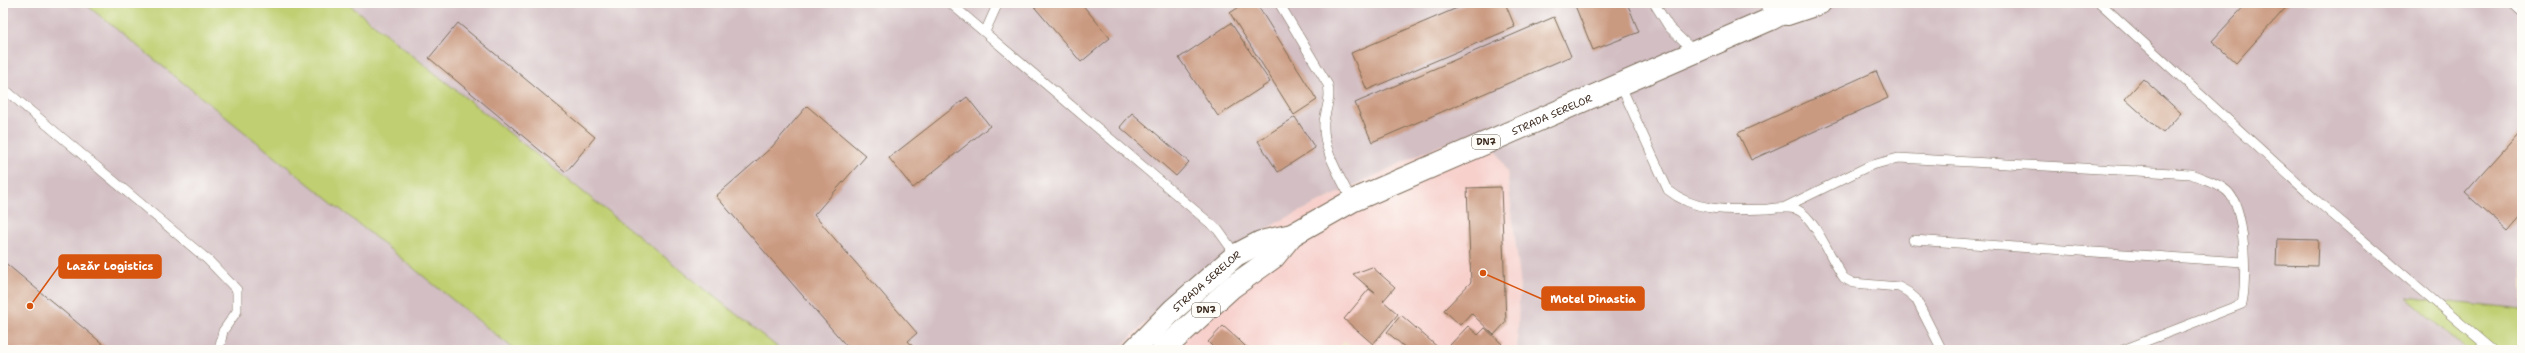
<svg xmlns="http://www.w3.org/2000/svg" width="2525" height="353" font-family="'Shantell Sans',sans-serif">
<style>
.built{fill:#f7d0cc}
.industrial{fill:#d2bec3}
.green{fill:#bfcf71;stroke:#7d7c48}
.building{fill:#ca9a80}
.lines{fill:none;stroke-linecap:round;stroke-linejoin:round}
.lane-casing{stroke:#7a6a57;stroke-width:10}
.highway-casing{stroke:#7a6a57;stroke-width:24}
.lane{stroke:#fff;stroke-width:9}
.highway{stroke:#fff;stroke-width:22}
.labels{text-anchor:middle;stroke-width:3;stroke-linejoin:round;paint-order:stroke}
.shield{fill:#fdfcf7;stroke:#75695f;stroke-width:1}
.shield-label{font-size:9px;font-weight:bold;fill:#3b2a1e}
.street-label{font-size:10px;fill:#3b2a1e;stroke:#fdfcf7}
.leader{fill:none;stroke:#d7540e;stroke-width:1.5}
.callout-dot{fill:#d7540e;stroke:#fdfcf7;stroke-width:1.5}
.callout{fill:#d7540e;stroke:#d7540e;stroke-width:1.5}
.callout-label{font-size:11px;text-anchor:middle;font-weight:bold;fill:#fff}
</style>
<rect width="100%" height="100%" fill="#fdfcf7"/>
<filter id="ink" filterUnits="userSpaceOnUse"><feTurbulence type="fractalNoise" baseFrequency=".025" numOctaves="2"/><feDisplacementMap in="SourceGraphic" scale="8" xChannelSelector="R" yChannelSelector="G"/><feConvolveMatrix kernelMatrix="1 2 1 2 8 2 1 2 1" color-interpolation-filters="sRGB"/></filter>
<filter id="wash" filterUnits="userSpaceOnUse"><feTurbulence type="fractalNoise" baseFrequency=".012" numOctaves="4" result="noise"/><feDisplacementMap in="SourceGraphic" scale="16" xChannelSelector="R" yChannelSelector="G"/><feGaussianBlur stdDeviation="0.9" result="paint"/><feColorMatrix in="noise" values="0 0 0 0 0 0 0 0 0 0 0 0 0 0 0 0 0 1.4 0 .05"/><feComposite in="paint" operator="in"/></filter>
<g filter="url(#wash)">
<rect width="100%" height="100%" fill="#f0e1c2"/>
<!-- built -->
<path class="built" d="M 1485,127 L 1507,172 L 1520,279 L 1517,350 L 1355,350 L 1344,341 L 1336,350 L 1118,350 L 1164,304 L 1214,264 L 1278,222 L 1422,153 Z"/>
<!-- industrial -->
<path class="industrial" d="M 3,3 L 84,3 L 515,350 L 3,350 Z
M 347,3 L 2522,3 L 2522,310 L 2406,297 L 2466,350 L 1517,350 L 1520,279 L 1507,172 L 1485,127 L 1422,153 L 1278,222 L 1214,264 L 1164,304 L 1118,350 L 781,350 Z"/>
<!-- green -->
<path class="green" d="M 84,3 L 347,3 L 781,350 L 515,350 Z
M 2406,297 L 2522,310 L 2522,350 L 2466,350 Z"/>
<g id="blocks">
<!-- building -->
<path class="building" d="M 1031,3 L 1081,3 L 1110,38 L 1081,62 Z
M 1245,3 L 1256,3 L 1317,100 L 1294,115 L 1230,13 Z
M 1469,3 L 1505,3 L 1515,27 L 1367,90 L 1351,53 Z
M 1574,3 L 1627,3 L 1639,32 L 1593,50 Z
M 2247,3 L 2290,3 L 2236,63 L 2212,41 Z
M 1554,17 L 1571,56 L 1372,142 L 1355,103 Z
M 458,23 L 595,137 L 566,172 L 429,58 Z
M 1231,23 L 1270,82 L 1218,116 L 1179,58 Z
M 1876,71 L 1888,98 L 1751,160 L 1738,133 Z
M 2143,79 L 2181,113 L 2163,133 L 2125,99 Z
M 967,97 L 990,126 L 913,188 L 889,158 Z
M 807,106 L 866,156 L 814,215 L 917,333 L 908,341 L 916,350 L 850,350 L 716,196 L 772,147 Z
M 1132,113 L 1189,162 L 1176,176 L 1120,127 Z
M 1295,117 L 1315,148 L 1278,172 L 1258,141 Z
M 2519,133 L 2522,136 L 2522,215 L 2508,231 L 2465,193 Z
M 1501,187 L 1506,322 L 1494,335 L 1471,313 L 1460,325 L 1444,310 L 1471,282 L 1467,188 Z
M 2277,239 L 2318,240 L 2317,266 L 2276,265 Z
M 3,261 L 110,350 L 3,350 Z
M 1372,267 L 1395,287 L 1383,301 L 1398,314 L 1373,344 L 1344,319 L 1369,289 L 1376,294 L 1353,274 Z
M 1401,315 L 1441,350 L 1408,350 L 1387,332 Z
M 1223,326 L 1239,340 L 1249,350 L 1216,350 L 1208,342 Z
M 1468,326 L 1478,335 L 1485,328 L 1502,344 L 1497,350 L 1456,350 L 1450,345 Z"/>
</g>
</g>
<g filter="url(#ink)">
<use href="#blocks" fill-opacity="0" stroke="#7a6a57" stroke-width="1"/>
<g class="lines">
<defs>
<path id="lane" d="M 950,3 L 1218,230 L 1236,255
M 1279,3 L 1328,85 C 1331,99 1326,108 1324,122 C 1322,150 1340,176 1352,201
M 1654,3 L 1669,27 L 1695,52
M 1764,3 L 1771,19
M 2100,3 L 2317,201 L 2492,350
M 2512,3 L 2522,12
M 985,32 L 998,3
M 1620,84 L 1668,190 C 1696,213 1732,210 1767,209 C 1776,208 1789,206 1798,210 C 1815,218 1832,262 1844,278 L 1853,283 L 1899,287 L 1908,292 L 1916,299 L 1942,350
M 3,88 L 208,260 L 237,290 L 237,311 L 223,331 L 219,350
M 1783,208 L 1869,166 L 1898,158 L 2191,174 C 2203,179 2217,182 2227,191 C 2246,208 2247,280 2242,304 L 2123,350
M 1913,240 L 2243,262"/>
<g id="highway">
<path d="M 1787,14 L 1820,3"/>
<path id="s1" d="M 1134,350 L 1174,309 L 1236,255 L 1261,242 L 1292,235 L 1352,201 L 1771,19 L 1801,3"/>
<path d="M 1163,350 L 1232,287 L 1274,257 L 1292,235"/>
</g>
</defs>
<!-- lane casing -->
<use href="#lane" class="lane-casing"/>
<!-- highway casing -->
<use href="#highway" class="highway-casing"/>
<!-- lane -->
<use href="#lane" class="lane"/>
<!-- highway -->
<use href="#highway" class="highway"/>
</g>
</g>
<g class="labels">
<!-- shield labels -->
<g class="shield">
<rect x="1472" y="135" width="28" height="14" rx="3"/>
<rect x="1192" y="303" width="28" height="14" rx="3"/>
</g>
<g class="shield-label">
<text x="1486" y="145">DN7</text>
<text x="1206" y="313">DN7</text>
</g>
<!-- street labels -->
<g class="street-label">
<text dy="4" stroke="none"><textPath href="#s1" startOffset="486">STRADA SERELOR</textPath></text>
<text dy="4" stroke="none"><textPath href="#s1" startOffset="100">STRADA SERELOR</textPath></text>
</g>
</g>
<!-- callouts -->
<path class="leader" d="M30 306L59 266M1483 273L1542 299"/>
<g class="callout-dot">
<circle cx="30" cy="306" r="4"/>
<circle cx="1483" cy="273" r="4"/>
</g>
<g class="callout">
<rect x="59" y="255" width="102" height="23" rx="4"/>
<rect x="1542" y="287" width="102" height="23" rx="4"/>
</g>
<g class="callout-label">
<text x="110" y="270">Lazăr Logistics</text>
<text x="1593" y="303">Motel Dinastia</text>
</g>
<!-- margin -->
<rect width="2525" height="353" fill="none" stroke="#fdfcf7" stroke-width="16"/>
</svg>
